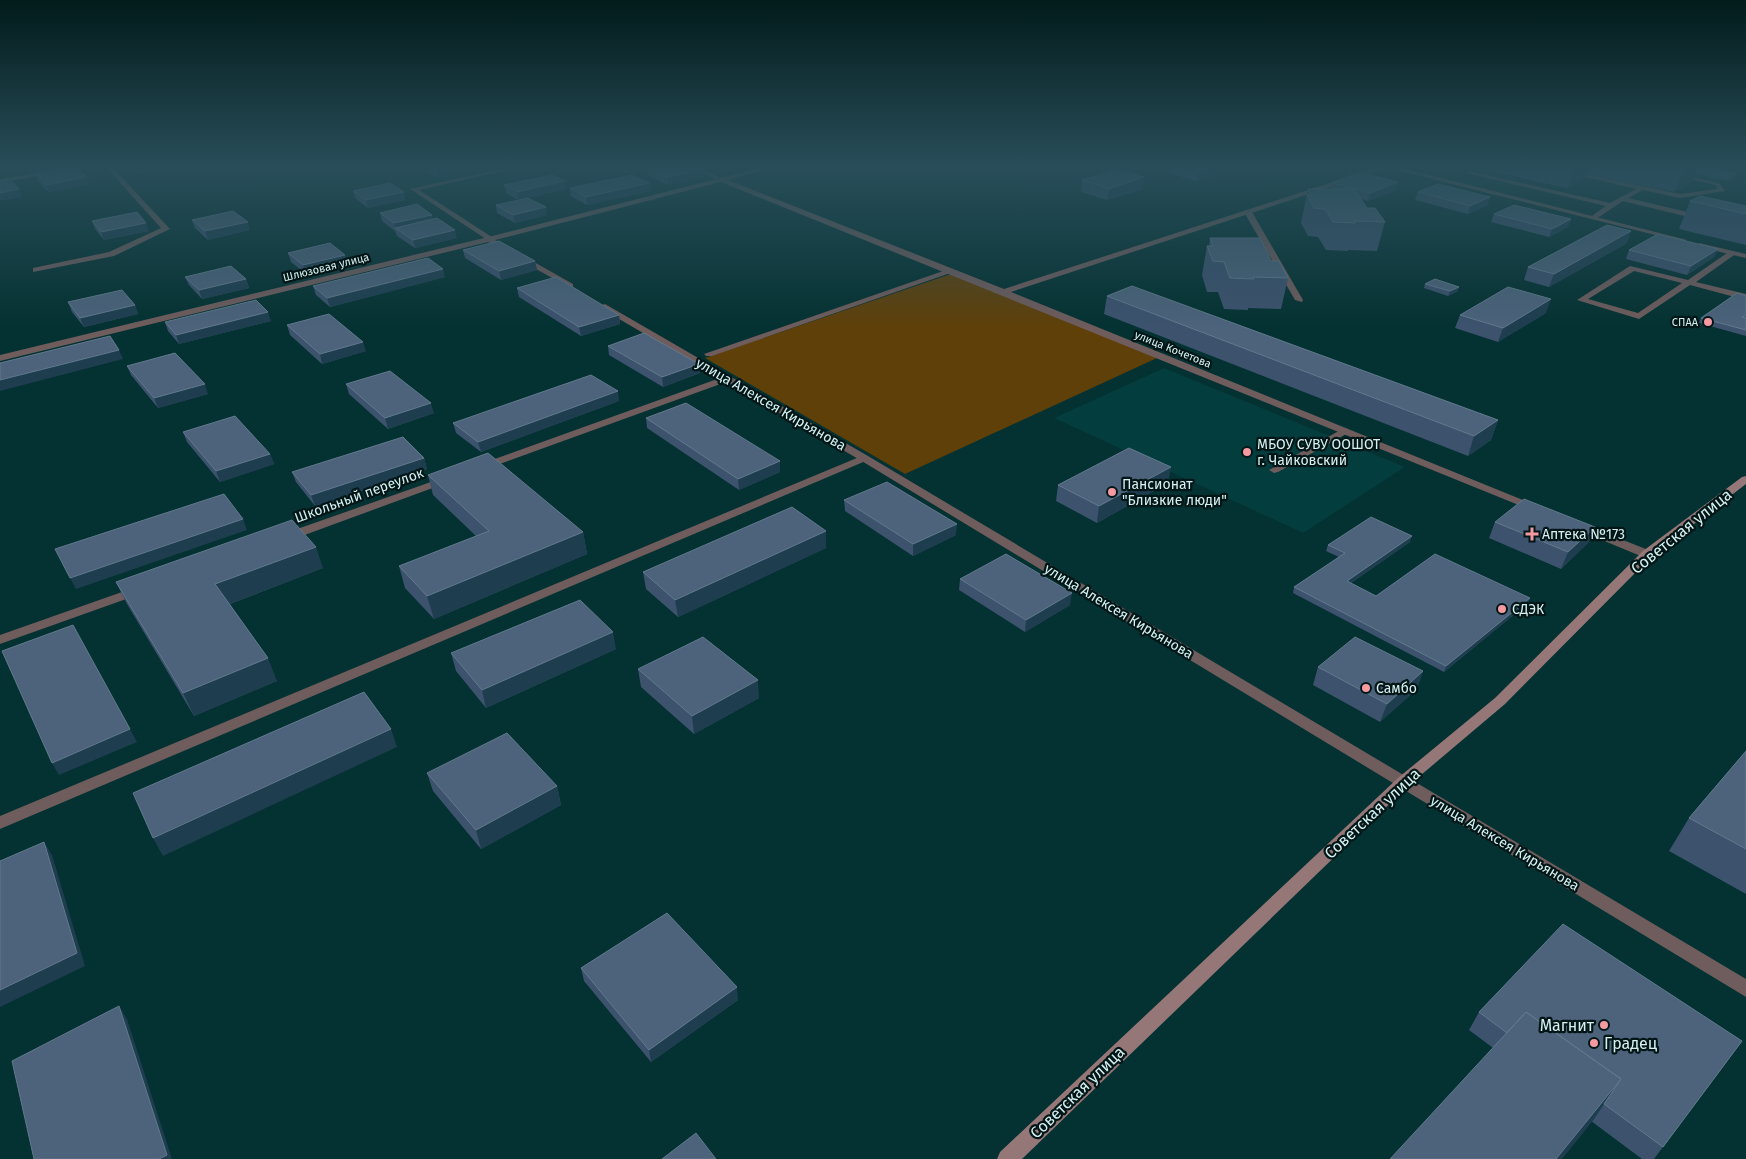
<svg xmlns="http://www.w3.org/2000/svg" width="1746" height="1159" font-family="'Fira Sans',sans-serif">
<style>
.built{fill:#043d3d}
.green{fill:#5f4009}
.lines{fill:none;stroke-linecap:round;stroke-linejoin:round}
.lane{fill:#6f5c5c;fill-rule:evenodd}
.street{fill:#6f5c5c;fill-rule:evenodd}
.secondary{fill:#967778;fill-rule:evenodd}
.wall{fill:#3c526d}
.shaded-wall{fill:#1e3e4f}
.building{fill:#4c637b;stroke:#62798d}
.poi-dot{fill:#f49aa0;stroke:#021617;stroke-width:2}
.labels{text-anchor:middle;stroke-width:4.5;stroke-linejoin:round;paint-order:stroke}
.far-street-label{font-size:11px;fill:#d5f0f0;stroke:#021617}
.far-poi-label{font-size:11px;fill:#d5f0f0;stroke:#021617;text-anchor:end}
.street-label{font-size:14px;fill:#d5f0f0;stroke:#021617}
.poi-label{font-size:14px;fill:#d5f0f0;stroke:#021617;text-anchor:start}
.near-street-label{font-size:16px;fill:#d5f0f0;stroke:#021617}
.near-poi-label{font-size:16px;fill:#d5f0f0;stroke:#021617;text-anchor:end}
</style>
<rect width="100%" height="100%" fill="#043131"/>
<!-- built -->
<path class="built" d="M 1164,368 L 1405,467 L 1303,533 L 1054,418 Z"/>
<!-- green -->
<path class="green" d="M 951,274 L 1157,358 L 905,474 L 705,358 Z"/>
<g class="lines">
<!-- lane -->
<path class="lane" d="M 515,166 L 526,166 L 419,190 L 492,237 L 492,241 L 489,241 L 410,189 Z
M 687,166 L 695,166 L 723,179 L 718,180 Z
M 1538,166 L 1549,166 L 1680,194 L 1717,189 L 1715,185 L 1675,176 L 1674,175 L 1677,173 L 1719,183 L 1725,191 L 1680,198 L 1643,190 L 1628,198 L 1704,216 L 1705,218 L 1701,220 L 1623,201 L 1596,219 L 1593,219 L 1593,215 L 1606,206 L 1466,173 L 1469,171 L 1610,203 L 1636,189 Z
M 1245,210 L 1252,212 L 1303,300 L 1302,302 L 1295,300 L 1244,212 Z
M 1730,251 L 1737,253 L 1696,282 L 1746,294 L 1746,300 L 1690,285 L 1639,319 L 1577,300 L 1630,266 L 1688,280 ZM 1634,271 L 1682,283 L 1638,313 L 1588,299 Z
M 949,269 L 956,271 L 712,356 L 706,356 L 704,354 Z
M 1344,428 L 1348,429 L 1349,431 L 1348,433 L 1278,472 L 1274,473 L 1269,470 Z
M 864,455 L 869,458 L 868,460 L 0,829 L 0,816 Z"/>
<!-- street -->
<path class="street" d="M 77,166 L 90,166 L 0,183 L 0,179 Z
M 105,166 L 111,166 L 170,229 L 114,256 L 33,272 L 33,268 L 109,252 L 161,228 Z
M 767,166 L 777,166 L 728,180 L 1004,289 L 1382,166 L 1394,166 L 1687,240 L 1683,242 L 1388,168 L 1011,292 L 1540,507 L 1542,509 L 1536,512 L 721,182 L 495,240 L 573,284 L 573,288 L 570,288 L 488,242 L 0,361 L 0,355 L 488,237 Z
M 1699,243 L 1746,254 L 1746,258 L 1699,247 Z
M 605,304 L 868,456 L 1746,979 L 1746,997 L 860,460 L 726,382 L 486,469 L 478,469 L 477,467 L 478,465 L 720,378 L 602,309 L 602,305 Z
M 445,477 L 449,478 L 451,480 L 449,482 L 291,540 L 287,541 L 281,537 L 283,534 Z
M 1577,522 L 1651,551 L 1653,554 L 1647,558 L 1643,557 L 1573,528 L 1571,526 Z
M 139,586 L 145,590 L 143,593 L 0,644 L 0,635 Z"/>
<!-- secondary -->
<path class="secondary" d="M 1746,476 L 1746,484 L 1651,557 L 1505,704 L 1408,786 L 1022,1159 L 997,1159 L 1000,1152 L 1398,778 L 1495,698 L 1643,551 L 1742,477 Z"/>
</g>
<!-- wall -->
<path class="wall" d="M 127,166 L 182,166 L 138,174 Z
M 421,166 L 471,166 L 472,169 L 437,177 L 421,169 Z
M 613,166 L 697,166 L 704,169 L 705,177 L 668,185 L 648,175 L 647,169 L 627,174 L 613,168 Z
M 726,166 L 747,166 L 734,169 Z
M 1172,166 L 1225,166 L 1224,173 L 1197,181 L 1171,174 Z
M 1243,166 L 1260,166 L 1252,168 Z
M 1491,166 L 1590,166 L 1585,178 L 1567,188 L 1489,171 Z
M 1591,166 L 1701,166 L 1737,173 L 1735,177 L 1729,181 L 1695,174 L 1692,182 L 1674,192 L 1588,174 Z
M 35,174 L 90,184 L 49,192 L 38,182 Z
M 1082,180 L 1143,189 L 1107,200 L 1081,192 Z
M 565,181 L 566,189 L 518,200 L 506,193 L 504,185 Z
M 649,183 L 650,191 L 587,205 L 571,196 L 570,188 Z
M 1332,183 L 1396,190 L 1368,201 L 1361,199 L 1367,208 L 1385,222 L 1377,251 L 1348,250 L 1348,251 L 1326,250 L 1318,237 L 1308,236 L 1301,223 L 1308,189 L 1331,189 Z
M 353,191 L 405,200 L 368,208 L 355,198 Z
M 1418,192 L 1488,205 L 1468,214 L 1415,200 Z
M 1690,201 L 1746,206 L 1746,245 L 1679,229 Z
M 496,205 L 547,215 L 515,223 L 497,213 Z
M 380,213 L 433,219 L 457,238 L 415,248 L 397,236 L 395,231 L 382,221 Z
M 1494,214 L 1571,219 L 1568,227 L 1549,237 L 1491,222 Z
M 192,220 L 250,230 L 208,240 L 195,228 Z
M 92,221 L 149,231 L 104,240 L 95,229 Z
M 1210,238 L 1271,261 L 1288,278 L 1281,309 L 1248,308 L 1248,310 L 1224,309 L 1218,292 L 1207,292 L 1202,275 L 1207,246 L 1209,246 Z
M 1627,243 L 1549,287 L 1524,280 L 1528,267 Z
M 1718,249 L 1714,257 L 1687,275 L 1626,259 L 1629,250 Z
M 463,250 L 535,261 L 537,270 L 501,280 L 465,258 Z
M 288,253 L 347,263 L 305,273 L 291,262 Z
M 185,277 L 246,279 L 249,288 L 202,299 L 189,285 Z
M 445,277 L 330,307 L 316,295 L 313,286 Z
M 1425,284 L 1458,291 L 1448,296 L 1424,288 Z
M 517,288 L 619,315 L 620,324 L 581,336 L 519,297 Z
M 1107,296 L 1498,420 L 1491,440 L 1468,456 L 1104,314 Z
M 1746,296 L 1746,318 L 1745,318 L 1746,318 L 1746,336 L 1699,323 L 1701,318 Z
M 68,302 L 135,305 L 138,314 L 84,327 L 72,312 Z
M 1546,313 L 1498,342 L 1455,328 L 1460,315 Z
M 271,321 L 179,344 L 168,331 L 165,322 Z
M 287,325 L 366,351 L 322,364 L 290,335 Z
M 608,346 L 700,373 L 663,387 L 609,355 Z
M 127,366 L 208,394 L 158,408 L 131,375 Z
M 346,384 L 434,413 L 388,429 L 349,394 Z
M 619,401 L 481,452 L 456,433 L 453,423 Z
M 646,418 L 780,461 L 780,472 L 739,490 L 647,428 Z
M 183,432 L 270,454 L 274,464 L 220,482 L 187,442 Z
M 424,458 L 427,469 L 315,506 L 296,482 L 292,472 Z
M 428,475 L 583,532 L 587,554 L 434,619 L 405,588 L 399,566 L 476,536 L 433,495 Z
M 1168,483 L 1097,523 L 1056,501 L 1058,485 Z
M 844,500 L 956,535 L 913,556 L 845,511 Z
M 1495,522 L 1595,527 L 1588,543 L 1561,569 L 1489,538 Z
M 826,531 L 826,548 L 678,617 L 646,589 L 643,572 Z
M 1410,542 L 1351,583 L 1376,596 L 1530,598 L 1527,604 L 1444,672 L 1293,593 L 1294,587 L 1339,557 L 1326,551 L 1328,545 Z
M 323,568 L 230,604 L 277,681 L 194,716 L 127,604 L 116,582 Z
M 960,579 L 1070,605 L 1025,632 L 959,590 Z
M 616,649 L 486,708 L 456,671 L 451,653 Z
M 1318,667 L 1423,671 L 1417,689 L 1380,722 L 1313,685 Z
M 638,669 L 759,698 L 694,734 L 641,687 Z
M 1746,751 L 1746,894 L 1669,851 L 1689,818 Z
M 427,773 L 557,786 L 561,805 L 481,849 L 433,791 Z
M 581,968 L 738,1000 L 651,1062 L 584,981 Z
M 1479,1012 L 1742,1041 L 1654,1159 L 1642,1159 L 1469,1030 Z"/>
<!-- shaded-wall -->
<path class="shaded-wall" d="M 0,166 L 25,166 L 26,169 L 0,173 Z
M 141,166 L 182,166 L 138,174 L 136,167 Z
M 453,166 L 471,166 L 472,169 L 437,177 L 436,170 Z
M 626,166 L 660,166 L 647,168 L 647,169 L 627,174 Z
M 734,166 L 747,166 L 734,169 Z
M 1213,166 L 1225,166 L 1224,173 L 1197,181 L 1199,170 Z
M 1252,166 L 1260,166 L 1252,168 Z
M 1575,166 L 1590,166 L 1585,178 L 1567,188 Z
M 1685,166 L 1698,166 L 1692,182 L 1674,192 Z
M 704,169 L 705,177 L 668,185 L 667,177 Z
M 1737,173 L 1735,177 L 1729,181 L 1731,177 Z
M 87,177 L 90,184 L 49,192 L 46,185 Z
M 1144,177 L 1143,189 L 1107,200 L 1109,189 Z
M 565,181 L 566,189 L 518,200 L 517,192 Z
M 1398,182 L 1396,190 L 1368,201 L 1370,193 Z
M 649,183 L 650,191 L 587,205 L 586,197 Z
M 19,189 L 22,197 L 0,201 L 0,193 Z
M 404,192 L 405,200 L 368,208 L 366,200 Z
M 1490,197 L 1488,205 L 1468,214 L 1470,206 Z
M 546,207 L 547,215 L 515,223 L 513,215 Z
M 432,215 L 433,223 L 395,228 L 394,223 Z
M 1571,219 L 1568,227 L 1549,237 L 1552,229 Z
M 248,222 L 250,230 L 208,240 L 205,231 Z
M 146,223 L 149,231 L 104,240 L 101,232 Z
M 455,230 L 457,238 L 415,248 L 413,240 Z
M 1631,231 L 1627,243 L 1549,287 L 1554,274 Z
M 1718,249 L 1714,257 L 1687,275 L 1691,266 Z
M 345,255 L 347,263 L 305,273 L 303,265 Z
M 535,261 L 537,270 L 501,280 L 499,271 Z
M 443,269 L 445,277 L 330,307 L 327,298 Z
M 246,279 L 249,288 L 202,299 L 199,290 Z
M 1459,287 L 1458,291 L 1448,296 L 1450,291 Z
M 1551,299 L 1546,313 L 1498,342 L 1503,328 Z
M 135,305 L 138,314 L 84,327 L 80,318 Z
M 268,312 L 271,321 L 179,344 L 176,335 Z
M 619,315 L 620,324 L 581,336 L 579,327 Z
M 363,342 L 366,351 L 322,364 L 320,354 Z
M 119,350 L 123,359 L 0,391 L 0,380 Z
M 699,364 L 700,373 L 663,387 L 662,377 Z
M 205,384 L 208,394 L 158,408 L 154,398 Z
M 618,391 L 619,401 L 481,452 L 478,442 Z
M 431,403 L 434,413 L 388,429 L 385,418 Z
M 1498,420 L 1491,440 L 1468,456 L 1474,436 Z
M 270,454 L 274,464 L 220,482 L 216,471 Z
M 424,458 L 427,469 L 315,506 L 311,495 Z
M 780,461 L 780,472 L 739,490 L 738,479 Z
M 1171,467 L 1168,483 L 1097,523 L 1099,506 Z
M 243,519 L 247,530 L 76,589 L 70,578 Z
M 957,524 L 956,535 L 913,556 L 913,544 Z
M 1595,527 L 1588,543 L 1561,569 L 1568,552 Z
M 826,531 L 826,548 L 678,617 L 675,600 Z
M 583,532 L 587,554 L 434,619 L 427,596 Z
M 1412,536 L 1410,542 L 1345,587 L 1347,581 Z
M 316,547 L 323,568 L 224,606 L 215,584 Z
M 1072,593 L 1070,605 L 1025,632 L 1026,620 Z
M 1530,598 L 1527,604 L 1444,672 L 1446,666 Z
M 613,632 L 616,649 L 486,708 L 482,690 Z
M 268,658 L 277,681 L 194,716 L 183,693 Z
M 1423,671 L 1417,689 L 1380,722 L 1387,704 Z
M 758,680 L 759,698 L 694,734 L 692,716 Z
M 130,729 L 137,742 L 59,775 L 52,763 Z
M 391,729 L 397,747 L 163,856 L 153,838 Z
M 557,786 L 561,805 L 481,849 L 476,830 Z
M 44,842 L 52,855 L 85,966 L 0,1007 L 0,990 Z
M 737,987 L 738,1000 L 651,1062 L 649,1050 Z
M 119,1006 L 127,1019 L 172,1159 L 159,1159 Z
M 1621,1079 L 1592,1122 L 1562,1159 L 1556,1159 Z"/>
<!-- building -->
<path class="building" d="M 428,166 L 453,166 L 436,170 Z
M 656,166 L 697,166 L 704,169 L 667,177 L 647,168 Z
M 1184,166 L 1213,166 L 1199,170 Z
M 1698,166 L 1701,166 L 1737,173 L 1731,177 L 1697,170 Z
M 76,167 L 87,177 L 46,185 L 35,174 Z
M 1118,169 L 1144,177 L 1109,189 L 1082,180 Z
M 1360,172 L 1398,182 L 1370,193 L 1332,183 Z
M 552,175 L 565,181 L 517,192 L 504,185 Z
M 632,175 L 649,183 L 586,197 L 570,188 Z
M 9,179 L 19,189 L 0,193 L 0,181 Z
M 390,183 L 404,192 L 366,200 L 353,191 Z
M 1438,184 L 1490,197 L 1470,206 L 1418,192 Z
M 1308,189 L 1354,189 L 1367,208 L 1375,208 L 1385,222 L 1354,221 L 1355,223 L 1333,222 L 1325,209 L 1314,208 L 1307,195 L 1312,196 Z
M 1700,196 L 1746,206 L 1746,214 L 1690,201 Z
M 528,198 L 546,207 L 513,215 L 496,205 Z
M 417,204 L 432,215 L 394,223 L 380,213 Z
M 1514,205 L 1571,219 L 1552,229 L 1494,214 Z
M 233,211 L 248,222 L 205,231 L 192,220 Z
M 137,212 L 146,223 L 101,232 L 92,221 Z
M 437,218 L 455,230 L 413,240 L 395,228 Z
M 1607,225 L 1631,231 L 1554,274 L 1528,267 Z
M 1658,234 L 1718,249 L 1691,266 L 1629,250 Z
M 1210,238 L 1260,238 L 1271,261 L 1279,261 L 1288,278 L 1253,277 L 1254,279 L 1230,278 L 1224,262 L 1213,261 L 1207,246 L 1213,246 Z
M 499,241 L 535,261 L 499,271 L 463,250 Z
M 330,243 L 345,255 L 303,265 L 288,253 Z
M 428,258 L 443,269 L 327,298 L 313,286 Z
M 231,266 L 246,279 L 199,290 L 185,277 Z
M 556,277 L 619,315 L 579,327 L 517,288 Z
M 1435,279 L 1459,287 L 1450,291 L 1425,284 Z
M 1132,286 L 1498,420 L 1474,436 L 1107,296 Z
M 1508,287 L 1551,299 L 1503,328 L 1460,315 Z
M 122,290 L 135,305 L 80,318 L 68,302 Z
M 1737,293 L 1746,296 L 1746,315 L 1742,317 L 1746,318 L 1746,330 L 1701,318 Z
M 256,300 L 268,312 L 176,335 L 165,322 Z
M 329,314 L 363,342 L 320,354 L 287,325 Z
M 644,333 L 699,364 L 662,377 L 608,346 Z
M 110,336 L 119,350 L 0,380 L 0,363 Z
M 175,353 L 205,384 L 154,398 L 127,366 Z
M 390,371 L 431,403 L 385,418 L 346,384 Z
M 591,375 L 618,391 L 478,442 L 453,423 Z
M 686,403 L 780,461 L 738,479 L 646,418 Z
M 235,416 L 270,454 L 216,471 L 183,432 Z
M 403,437 L 424,458 L 311,495 L 292,472 Z
M 1129,448 L 1171,467 L 1099,506 L 1058,485 Z
M 488,453 L 583,532 L 427,596 L 399,566 L 489,531 L 428,475 Z
M 887,482 L 957,524 L 913,544 L 844,500 Z
M 224,494 L 243,519 L 70,578 L 55,549 Z
M 1524,499 L 1595,527 L 1568,552 L 1495,522 Z
M 792,507 L 826,531 L 675,600 L 643,572 Z
M 1371,517 L 1412,536 L 1347,581 L 1376,596 L 1435,554 L 1530,598 L 1446,666 L 1294,587 L 1345,553 L 1328,545 Z
M 292,520 L 316,547 L 215,584 L 268,658 L 183,693 L 116,582 Z
M 1006,554 L 1072,593 L 1026,620 L 960,579 Z
M 580,600 L 613,632 L 482,690 L 451,653 Z
M 73,625 L 130,729 L 52,763 L 2,651 Z
M 703,637 L 758,680 L 692,716 L 638,669 Z
M 1355,637 L 1423,671 L 1387,704 L 1318,667 Z
M 364,692 L 391,729 L 153,838 L 133,793 Z
M 507,733 L 557,786 L 476,830 L 427,773 Z
M 1746,751 L 1746,849 L 1689,818 Z
M 44,842 L 77,953 L 0,990 L 0,861 Z
M 667,913 L 737,987 L 649,1050 L 581,968 Z
M 1563,924 L 1742,1041 L 1663,1147 L 1604,1104 L 1621,1079 L 1526,1012 L 1507,1033 L 1479,1012 Z
M 119,1006 L 167,1155 L 159,1159 L 34,1159 L 12,1061 Z
M 1526,1012 L 1621,1079 L 1556,1159 L 1390,1159 Z
M 696,1133 L 716,1159 L 662,1159 Z"/>
<!-- sky -->
<linearGradient id="sky" x2="0" y2="1"><stop stop-color="#021b1b"/><stop offset="0.51" stop-color="#294e5a"/><stop offset="1" stop-color="#294e5a" stop-opacity="0"/></linearGradient>
<rect width="1746" height="328" fill="url(#sky)"/>
<!-- markers -->
<g class="poi-dot">
<circle cx="1708" cy="322" r="5"/>
<circle cx="1247" cy="452" r="5"/>
<circle cx="1112" cy="492" r="5"/>
<path d="M1529.5 526.5h5v5h5v5h-5v5h-5v-5h-5v-5h5z"/>
<circle cx="1502" cy="609" r="5"/>
<circle cx="1366" cy="688" r="5"/>
<circle cx="1604" cy="1025" r="5"/>
<circle cx="1594" cy="1043" r="5"/>
</g>
<g class="labels">
<!-- far-street labels -->
<g class="far-street-label">
<text transform="translate(326 267) rotate(-14)" y="4">Шлюзовая улица</text>
<text transform="translate(1173 349) rotate(22)" y="4">улица Кочетова</text>
</g>
<!-- far-poi labels -->
<g class="far-poi-label">
<text x="1698" y="326">СПАА</text>
</g>
<!-- street labels -->
<g class="street-label">
<text transform="translate(771 404) rotate(30)" y="5">улица Алексея Кирьянова</text>
<text transform="translate(359 495) rotate(-20)" y="5">Школьный переулок</text>
<text transform="translate(1119 611) rotate(31)" y="5">улица Алексея Кирьянова</text>
<text transform="translate(1505 843) rotate(31)" y="5">улица Алексея Кирьянова</text>
</g>
<!-- poi labels -->
<g class="poi-label">
<text x="1257" y="449">МБОУ СУВУ ООШОТ<tspan x="1257" dy="16">г. Чайковский</tspan></text>
<text x="1122" y="489">Пансионат<tspan x="1122" dy="16">"Близкие люди"</tspan></text>
<text x="1542" y="539">Аптека №173</text>
<text x="1512" y="614">СДЭК</text>
<text x="1376" y="693">Самбо</text>
</g>
<!-- near-street labels -->
<g class="near-street-label">
<text transform="translate(1681 531) rotate(-39)" y="6">Советская улица</text>
<text transform="translate(1372 813) rotate(-43)" y="6">Советская улица</text>
<text transform="translate(1077 1092) rotate(-44)" y="6">Советская улица</text>
</g>
<!-- near-poi labels -->
<g class="near-poi-label">
<text x="1594" y="1031">Магнит</text>
<text x="1604" y="1049" text-anchor="start">Градец</text>
</g>
</g>
</svg>
